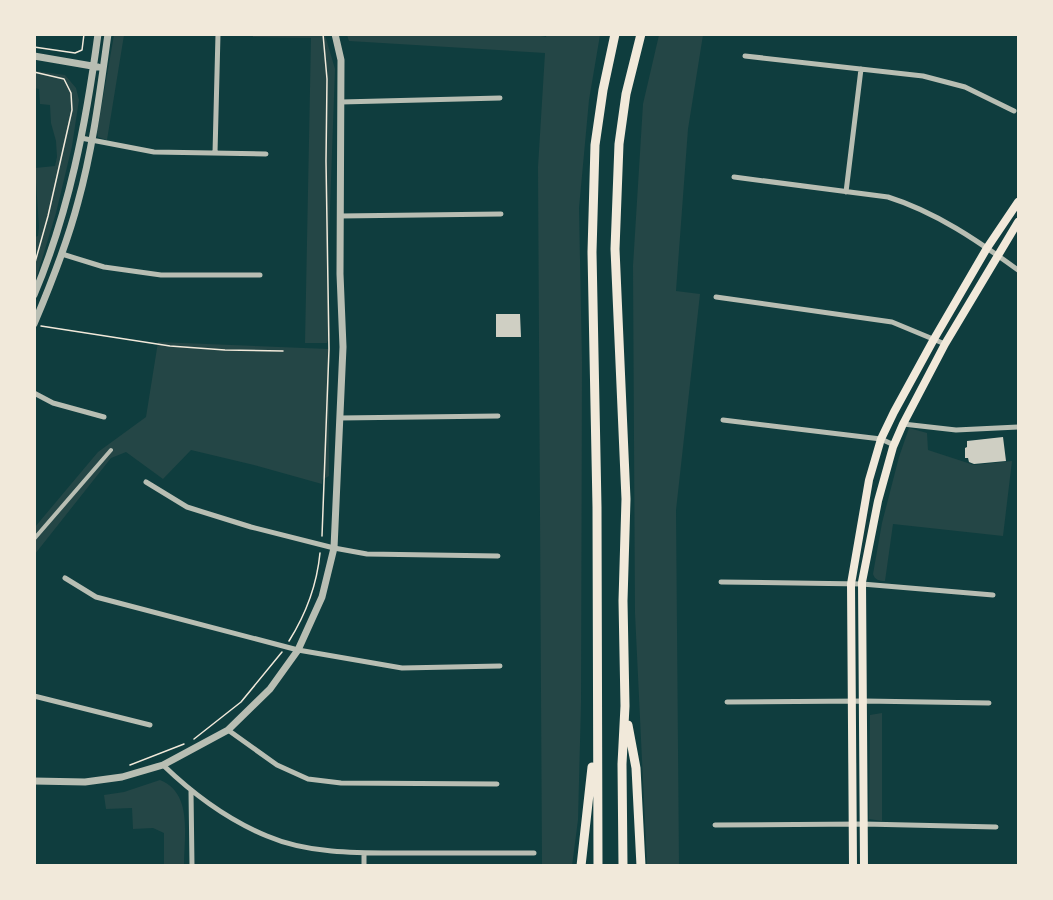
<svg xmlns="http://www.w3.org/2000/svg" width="1053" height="900" font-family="Raleway,sans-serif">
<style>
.green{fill:#244646}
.building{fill:#cfcfc3}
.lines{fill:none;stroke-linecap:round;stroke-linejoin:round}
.path{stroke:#f1e9da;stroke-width:1.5}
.pedestrian{stroke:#b8beb3;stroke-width:4}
.minor{stroke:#b8beb3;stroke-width:5}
.tertiary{stroke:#b8beb3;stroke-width:7}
.secondary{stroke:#f1e9da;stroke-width:8}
.trunk{stroke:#f1e9da;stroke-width:9}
</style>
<rect width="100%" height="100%" fill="#0f3d3e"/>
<!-- green -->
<path class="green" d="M 114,35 L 124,35 L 107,140 L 98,137 L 97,132 Z
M 253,35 L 325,35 L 335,69 L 328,264 L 330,335 L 327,343 L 305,343 L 311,38 L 253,37 Z
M 536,35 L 546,37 L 547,34 L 600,35 L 589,100 L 579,208 L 582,362 L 581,704 L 578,820 L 572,866 L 542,865 L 538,167 L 545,53 L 349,41 L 347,35 Z
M 659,35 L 703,35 L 688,129 L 676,291 L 700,294 L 676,510 L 679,866 L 647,865 L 635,613 L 633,266 L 643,104 Z
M 35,71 L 65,75 L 76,88 L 79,100 L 72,146 L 56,213 L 35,282 L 35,260 L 37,260 L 37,253 L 35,253 L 35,237 L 38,236 L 39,227 L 35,168 L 55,166 L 57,157 L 56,141 L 51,123 L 50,105 L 40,104 L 39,89 L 35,88 Z
M 158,342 L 329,349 L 329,476 L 322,480 L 322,484 L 254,465 L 191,450 L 163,479 L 126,452 L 111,458 L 35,554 L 35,527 L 98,452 L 146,417 Z
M 909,428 L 927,433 L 928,450 L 974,465 L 1012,461 L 1003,536 L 893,524 L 885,581 C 879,581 875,580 873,574 L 882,523 L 899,457 Z
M 882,713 L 882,821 L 869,819 L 870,715 Z
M 160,780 C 193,793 184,836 184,865 L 164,865 L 164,833 L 153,828 L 133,829 L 132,808 L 106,809 L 104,795 L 124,792 Z"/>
<!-- building -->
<path class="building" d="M 496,314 L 520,314 L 521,337 L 496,337 Z
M 1003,437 L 1006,461 L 974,464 L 969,462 L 968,458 L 965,458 L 965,448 L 967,447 L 967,441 Z"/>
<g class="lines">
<!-- path -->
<path class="path" d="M 34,47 L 75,53 L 82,50 L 84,34
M 34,72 L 64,79 L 71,93 L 72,110 L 48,216 L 34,266
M 41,326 L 170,346 L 225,350 L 283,351
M 322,536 L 329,349 L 326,161 L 327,79 L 323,34
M 289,641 C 306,614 317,584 320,553
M 194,739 L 241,702 L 282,652
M 130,765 L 184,744"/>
<!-- pedestrian -->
<path class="pedestrian" d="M 34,539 L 111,450"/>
<!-- minor -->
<path class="minor" d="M 745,56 L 923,76 L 965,87 L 1014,111
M 341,102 L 500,98
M 81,138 L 154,152 L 266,154
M 215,153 L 218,34
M 734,177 L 888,197 C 936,212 978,241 1018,270
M 846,192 L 861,69
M 340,216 L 501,214
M 62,254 L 104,267 L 161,275 L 260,275
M 716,297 L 892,322 L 945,344
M 34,393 L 53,403 L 104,417
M 340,418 L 498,416
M 723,420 L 881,439 L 894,445
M 903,424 L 956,430 L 1018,427
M 146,482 L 187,507 L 251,527 L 334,548 L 367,554 L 498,556
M 65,578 L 96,597 L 298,650 L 402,668 L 500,666
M 721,582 L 862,584 L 993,595
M 34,696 L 150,725
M 727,702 L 864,701 L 989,703
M 228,730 L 277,765 L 308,779 L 341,783 L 497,784
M 163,765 C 193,794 228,820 267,836 C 311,855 364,853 411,853 C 452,853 493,853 534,853
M 191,791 L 192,866
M 715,825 L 864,824 L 996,827
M 364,853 L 364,866"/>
<!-- tertiary -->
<path class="tertiary" d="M 34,56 L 98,67
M 34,295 C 69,212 86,124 98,34
M 34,324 C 51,284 67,244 78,202 C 93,148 100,91 108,34
M 34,781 L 85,782 L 122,777 L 163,765 L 228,730 L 270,689 L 298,650 L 322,597 L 334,548 L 343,347 L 340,274 L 341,60 L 335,34"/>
<!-- secondary -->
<path class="secondary" d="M 853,866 L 851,584 L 869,480 L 881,439 L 894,412 L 934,339 L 987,248 L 1018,202
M 864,866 L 862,582 L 878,501 L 893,447 L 903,424 L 945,344 L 1018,222"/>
<!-- trunk -->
<path class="trunk" d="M 628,725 L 636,768 L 641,866
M 581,866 L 592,767
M 598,866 L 597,507 L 592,252 L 595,145 L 603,90 L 615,34
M 623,866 L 622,764 L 625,706 L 623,601 L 626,499 L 615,249 L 619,144 L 626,94 L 641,34"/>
</g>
<!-- border -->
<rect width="1053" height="900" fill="none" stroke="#f1e9da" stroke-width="72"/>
</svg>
